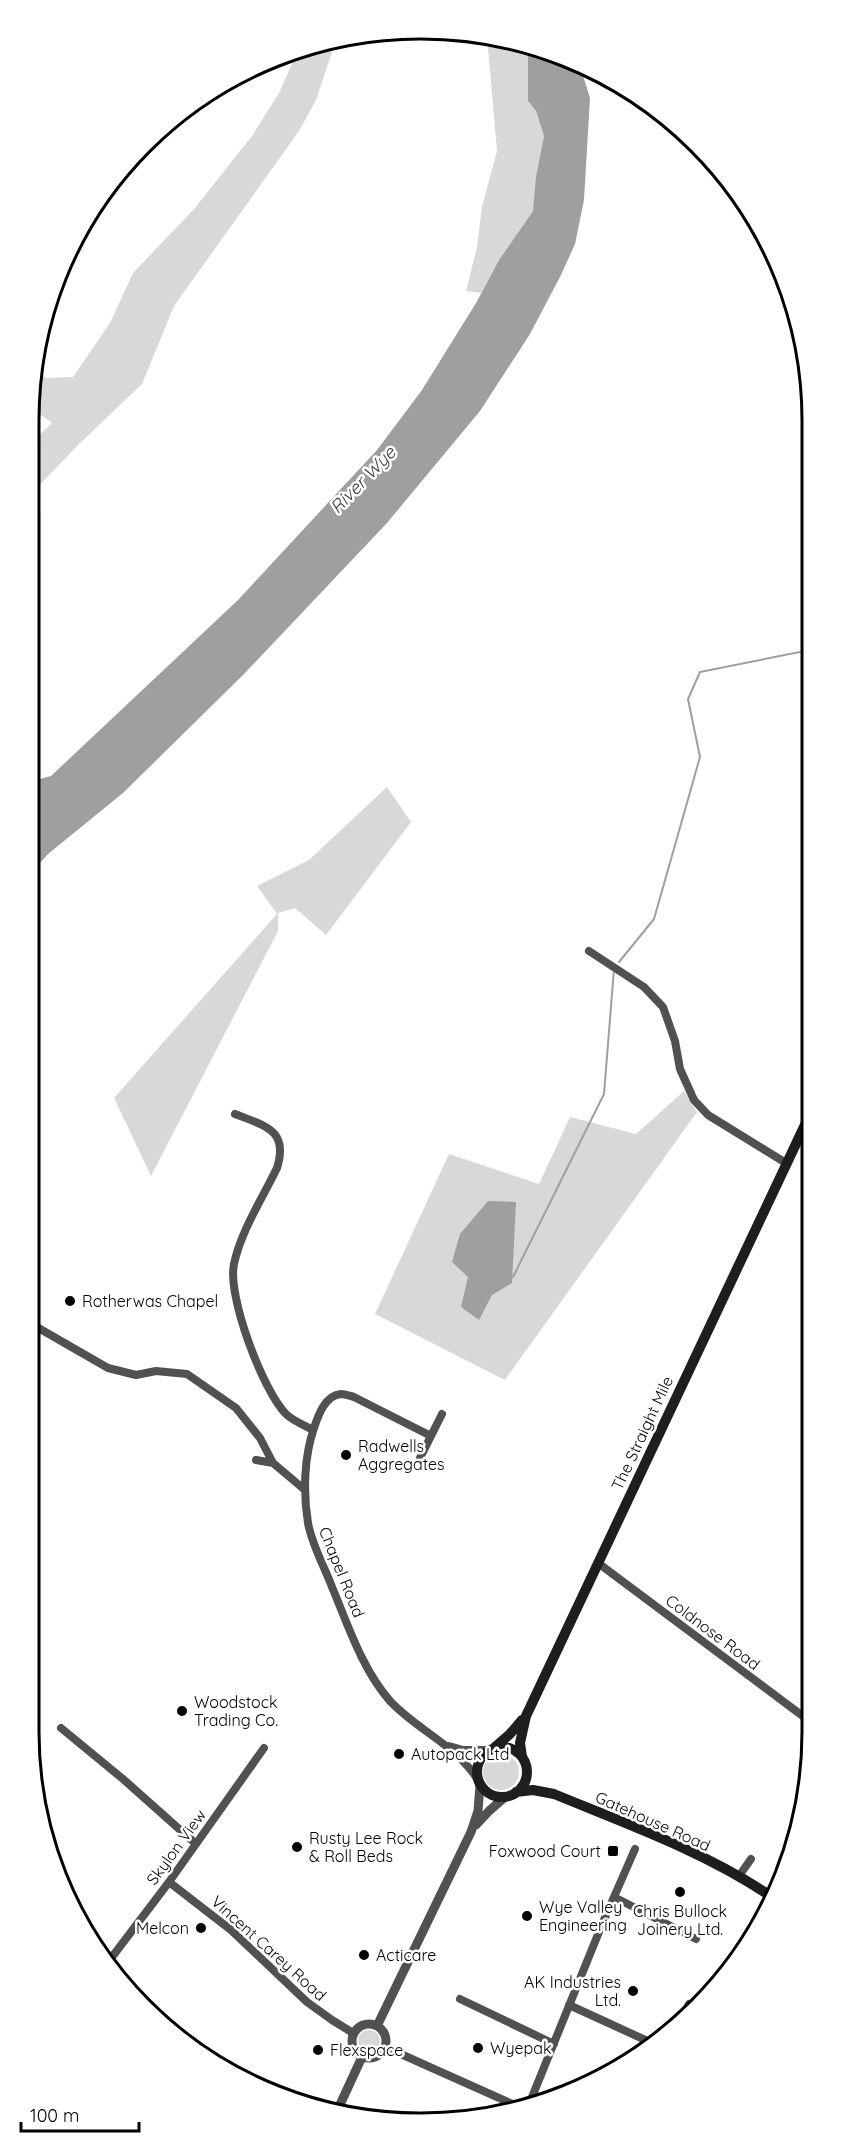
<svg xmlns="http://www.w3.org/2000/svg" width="841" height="2152" font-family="Quicksand,sans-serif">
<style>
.green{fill:#d8d8d8}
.water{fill:#9f9f9f}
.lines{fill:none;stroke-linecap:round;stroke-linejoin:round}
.stream{stroke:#9f9f9f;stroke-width:2}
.minor{stroke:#515151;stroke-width:8}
.tertiary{stroke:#515151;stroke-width:9}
.secondary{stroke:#1e1e1e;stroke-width:10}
.poi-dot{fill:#000;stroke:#fff;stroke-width:2}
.labels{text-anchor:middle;stroke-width:5;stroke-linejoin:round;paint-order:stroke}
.poi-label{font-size:16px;fill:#000;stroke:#fff;text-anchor:start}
.street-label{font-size:16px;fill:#000;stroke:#fff}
.water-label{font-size:18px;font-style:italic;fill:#404040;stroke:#fff}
.rim{fill:none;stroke:#000;stroke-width:3}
</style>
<rect width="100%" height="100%" fill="#fff"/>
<!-- green -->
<path class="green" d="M 487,36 L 528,44 L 528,101 L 536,111 L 544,136 L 533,211 L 499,260 L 481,293 L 466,291 L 477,247 L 482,207 L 497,151 Z
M 336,40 L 316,100 L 299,131 L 174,306 L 142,384 L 78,445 L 29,496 L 29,445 L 52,423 L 30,407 L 37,357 L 39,358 L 37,370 L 46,378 L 73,377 L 110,323 L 133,273 L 194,209 L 252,136 L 279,93 L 299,48 Z
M 387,787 L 411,822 L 326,935 L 295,908 L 278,913 L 278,931 L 151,1176 L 114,1098 L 277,914 L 257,886 L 309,860 Z
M 684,1091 L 697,1112 L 505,1380 L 375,1314 L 449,1154 L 539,1184 L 570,1117 L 636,1134 Z
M483 1772a18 18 0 1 1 36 0a18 18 0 1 1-36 0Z
M358 2041a11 11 0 1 1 22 0a11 11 0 1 1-22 0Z"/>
<!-- water -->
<path class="water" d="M 528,44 L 580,66 L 590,98 L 584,200 L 575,244 L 561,275 L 530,334 L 480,411 L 387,523 L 243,675 L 123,793 L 48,854 L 29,875 L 29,795 L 36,780 L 51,776 L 238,600 L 377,450 L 422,390 L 476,303 L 499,260 L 533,211 L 536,177 L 544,136 L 536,111 L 528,101 Z
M 488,1201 L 516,1202 L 512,1283 L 492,1295 L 479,1320 L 461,1307 L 468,1277 L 452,1262 L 460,1234 Z"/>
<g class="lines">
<!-- stream -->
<path class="stream" d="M 619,962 L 654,919 L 700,757 L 688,699 L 700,672 L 810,650
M 513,1277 L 604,1094 L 614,969"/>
<!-- minor -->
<path class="minor" d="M 589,951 L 644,987 L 663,1007 L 675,1041 L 680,1069 L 694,1100 L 708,1115 L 786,1163
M 235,1114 C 265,1126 289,1130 277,1168 C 262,1199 241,1231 234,1264 C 227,1296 263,1391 286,1414 C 293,1421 304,1425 313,1430
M 28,1322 L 108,1368 L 136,1375 L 156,1371 L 187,1374 L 236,1408 L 260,1438 L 273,1463
M 431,1436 L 354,1397 C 350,1396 345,1394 341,1394 C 325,1395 318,1416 314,1428 C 304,1457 303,1492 308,1523 C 312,1545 324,1566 332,1587 C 348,1625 362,1669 390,1701 C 417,1730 456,1745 478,1780
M 420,1458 L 442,1414
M 256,1460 L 273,1463 L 305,1490
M 598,1563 L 812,1723
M 61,1728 L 123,1779 L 196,1844
M 449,1746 L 463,1750 L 490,1750
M 739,1876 L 751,1859
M 169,1882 L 231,1930 L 307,2002 L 332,2020 L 353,2033
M 614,1897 L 696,1939
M 109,1961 L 169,1882 L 264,1748
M 460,1999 L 554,2044
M 569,2005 L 652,2043
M 684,2015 L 689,2004
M 385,2047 L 519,2107
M 530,2102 L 603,1922 L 635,1849"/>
<!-- tertiary -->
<path class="tertiary" d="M 476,1825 L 489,1811 L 505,1797
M352 2041a17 17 0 1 1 34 0a17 17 0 1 1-34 0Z
M 377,2026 L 471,1832 L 478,1811 L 480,1785
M 338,2109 L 362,2057"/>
<!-- secondary -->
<path class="secondary" d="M 495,1747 L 510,1734 L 522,1720
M477 1772a25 25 0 1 1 50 0a25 25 0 1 1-50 0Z
M 522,1757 L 520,1743 L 526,1716 L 811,1112
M 516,1792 L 533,1790 L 554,1794 C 627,1824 703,1851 769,1895"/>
</g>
<!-- markers -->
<g class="poi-dot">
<circle cx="70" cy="1301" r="6"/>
<circle cx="346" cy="1455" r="6"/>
<circle cx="182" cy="1711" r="6"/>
<circle cx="399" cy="1754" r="6"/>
<circle cx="297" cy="1847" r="6"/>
<rect x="607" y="1845" width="12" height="12" rx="3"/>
<circle cx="680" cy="1892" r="6"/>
<circle cx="527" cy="1916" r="6"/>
<circle cx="201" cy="1928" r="6"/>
<circle cx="364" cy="1955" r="6"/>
<circle cx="633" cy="1991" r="6"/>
<circle cx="478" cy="2048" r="6"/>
<circle cx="318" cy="2050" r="6"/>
</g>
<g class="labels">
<!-- poi labels -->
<g class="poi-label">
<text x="82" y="1307">Rotherwas Chapel</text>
<text x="358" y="1452">Radwells<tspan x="358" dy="18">Aggregates</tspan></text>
<text x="194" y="1708">Woodstock<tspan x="194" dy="18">Trading Co.</tspan></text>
<text x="411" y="1760">Autopack Ltd</text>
<text x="309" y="1844">Rusty Lee Rock<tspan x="309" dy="18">&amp; Roll Beds</tspan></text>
<text x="601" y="1857" text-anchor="end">Foxwood Court</text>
<text x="539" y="1913">Wye Valley<tspan x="539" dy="18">Engineering</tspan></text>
<text x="680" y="1917" text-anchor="middle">Chris Bullock<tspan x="680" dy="18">Joinery Ltd.</tspan></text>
<text x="189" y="1934" text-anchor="end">Melcon</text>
<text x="376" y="1961">Acticare</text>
<text x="621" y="1988" text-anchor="end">AK Industries<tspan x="621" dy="18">Ltd.</tspan></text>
<text x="490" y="2054">Wyepak</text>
<text x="330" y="2056">Flexspace</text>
</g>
<!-- street labels -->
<g class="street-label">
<text transform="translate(642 1433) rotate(-65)" y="6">The Straight Mile</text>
<text transform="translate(342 1572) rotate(68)" y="6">Chapel Road</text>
<text transform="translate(713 1632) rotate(37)" y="6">Coldnose Road</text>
<text transform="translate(653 1821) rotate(24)" y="6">Gatehouse Road</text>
<text transform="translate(176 1847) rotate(-54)" y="6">Skylon View</text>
<text transform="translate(269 1948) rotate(42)" y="6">Vincent Carey Road</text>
</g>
<!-- water labels -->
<g class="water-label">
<text transform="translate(363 480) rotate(-46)" y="6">River Wye</text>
</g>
</g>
<!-- crop -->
<path d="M0 0H841V2152H0ZM420 39H421A381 381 0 0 1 802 420V1732A381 381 0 0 1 421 2113H420A381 381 0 0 1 39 1732V420A381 381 0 0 1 420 39Z" fill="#fff" fill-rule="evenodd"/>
<path class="rim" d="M420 39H421A381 381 0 0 1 802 420V1732A381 381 0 0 1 421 2113H420A381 381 0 0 1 39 1732V420A381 381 0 0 1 420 39Z"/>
<!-- scale -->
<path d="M21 2122v9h118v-9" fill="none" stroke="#000000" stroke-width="3"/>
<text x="30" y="2122" font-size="18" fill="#000000" stroke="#ffffff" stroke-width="4.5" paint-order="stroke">100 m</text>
</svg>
